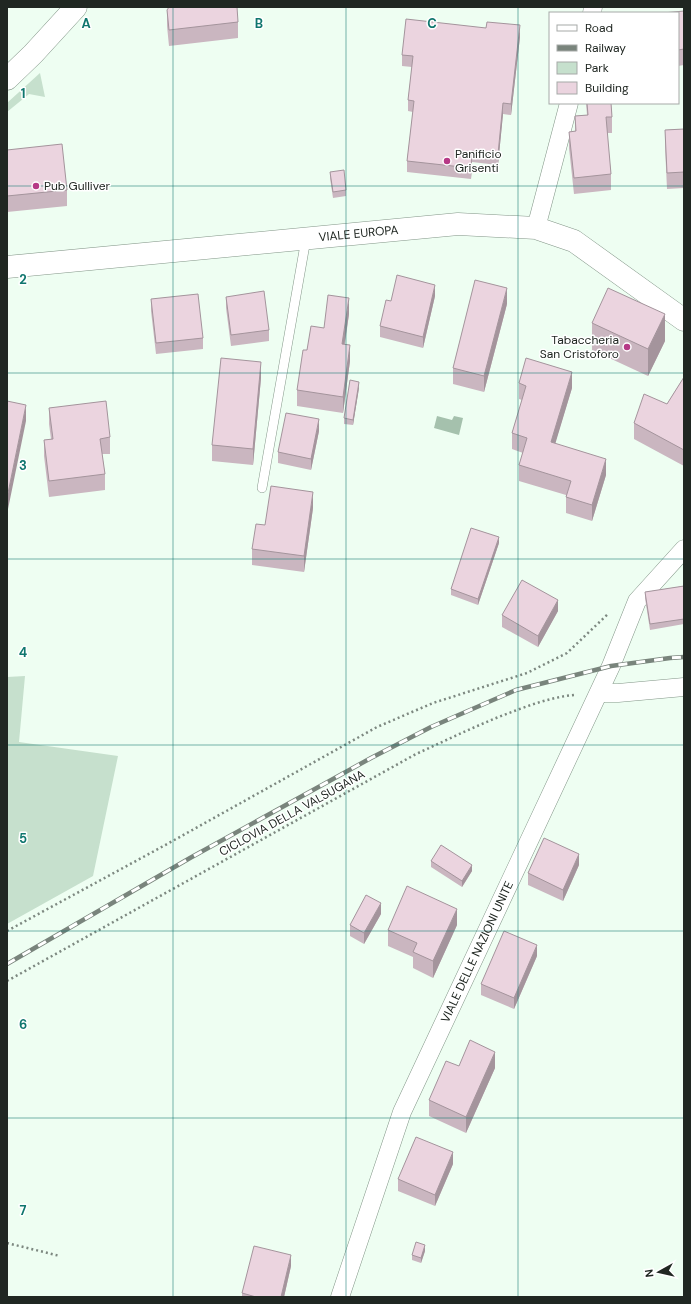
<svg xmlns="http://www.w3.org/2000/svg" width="691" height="1304" font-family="'DM Sans',sans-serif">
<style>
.green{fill:#c6e0cd}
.water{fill:#a5c1ad}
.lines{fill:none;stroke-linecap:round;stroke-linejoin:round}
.service-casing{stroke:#839688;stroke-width:10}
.minor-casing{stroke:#839688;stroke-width:19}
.secondary-casing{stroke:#839688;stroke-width:23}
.trunk-casing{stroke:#839688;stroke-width:23}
.path{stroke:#7d8880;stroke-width:2.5;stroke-dasharray:2 3;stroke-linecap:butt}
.service{stroke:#fff;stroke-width:9}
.minor{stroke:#fff;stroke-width:18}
.secondary{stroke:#fff;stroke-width:22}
.trunk{stroke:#fff;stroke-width:22}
.rail-casing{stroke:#79847c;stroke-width:4.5}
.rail{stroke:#fff;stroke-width:3;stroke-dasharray:9;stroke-linecap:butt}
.wall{fill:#cab6c0}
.shaded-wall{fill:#a4949c}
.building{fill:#ebd4df;stroke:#a4949c}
.grid{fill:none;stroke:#0f766e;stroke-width:1;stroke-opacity:0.55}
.poi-dot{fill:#b63886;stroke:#fff;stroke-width:1.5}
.labels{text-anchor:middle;stroke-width:3;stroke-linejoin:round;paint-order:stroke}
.poi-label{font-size:12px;fill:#202722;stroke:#fff;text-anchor:start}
.street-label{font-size:12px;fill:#202722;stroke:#fff}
.grid-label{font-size:13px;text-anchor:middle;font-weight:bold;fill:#0f766e;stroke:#fff;stroke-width:3;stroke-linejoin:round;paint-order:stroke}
</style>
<rect width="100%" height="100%" fill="#eefef2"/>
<!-- green -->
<path class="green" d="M 40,73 L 45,97 L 29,94 L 7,112 L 7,103 Z
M 25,676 L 19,742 L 118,756 L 93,876 L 7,924 L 7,677 Z"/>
<!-- water -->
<path class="water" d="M 437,416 L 452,420 L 454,416 L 463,418 L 459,435 L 434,428 Z"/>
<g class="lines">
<defs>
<path id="service" d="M 262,488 L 306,239"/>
<g id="minor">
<path d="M 592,13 L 593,7"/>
<path d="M 536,228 L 569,103"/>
<path d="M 599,693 L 618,693 L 684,687"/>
<path id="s1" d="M 340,1297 L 402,1112 L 611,666 L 637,601 L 684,549"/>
</g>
<g id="secondary">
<path id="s2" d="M 7,267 L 458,224 L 536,228 L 574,241 L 684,320"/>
</g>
<path id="trunk" d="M 7,79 L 33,54 L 76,7"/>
</defs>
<!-- service casing -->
<use href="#service" class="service-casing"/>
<!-- minor casing -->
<use href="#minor" class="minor-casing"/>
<!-- secondary casing -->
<use href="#secondary" class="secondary-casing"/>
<!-- trunk casing -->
<use href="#trunk" class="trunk-casing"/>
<!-- path -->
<path class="path" d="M 7,931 L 169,843 L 377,727 L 433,703 L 527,673 L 567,653 L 609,613
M 7,981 L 416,754 C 447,740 477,725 509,713 C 530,705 552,697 574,695
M 7,1243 L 60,1256"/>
<!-- service -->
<use href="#service" class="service"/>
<!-- minor -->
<use href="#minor" class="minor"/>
<!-- secondary -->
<use href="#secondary" class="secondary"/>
<!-- trunk -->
<use href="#trunk" class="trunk"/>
<defs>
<path id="rail" d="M 7,964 L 190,858 L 371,758 L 431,727 L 516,690 L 611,666 L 670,658 L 684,657"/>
</defs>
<!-- rail casing -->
<use href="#rail" class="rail-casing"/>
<!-- rail -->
<use href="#rail" class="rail"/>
</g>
<!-- wall -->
<path class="wall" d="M 167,10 L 238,22 L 238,38 L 169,46 L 167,26 Z
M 684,11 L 684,65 L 678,66 L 678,13 Z
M 520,37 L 511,115 L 503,114 L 498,165 L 472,162 L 471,179 L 407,172 L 407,161 L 413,112 L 408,111 L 408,100 L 412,67 L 402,66 L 402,55 Z
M 586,103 L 611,103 L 612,117 L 612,133 L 607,133 L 611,174 L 611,190 L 574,194 L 569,148 L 569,132 L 575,131 L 575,116 L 587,115 Z
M 684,129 L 684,188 L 667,189 L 665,146 L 665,130 Z
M 7,150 L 67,190 L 67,206 L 7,212 Z
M 330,172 L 346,190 L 346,196 L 333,198 L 330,178 Z
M 435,296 L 423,348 L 380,337 L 380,326 L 391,301 Z
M 226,297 L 269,330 L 269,341 L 231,346 L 226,308 Z
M 151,299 L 203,338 L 203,349 L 156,354 L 151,311 Z
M 507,304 L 484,392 L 453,384 L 453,368 Z
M 349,314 L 345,344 L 350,361 L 343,413 L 297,406 L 297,390 L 307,350 L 324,328 Z
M 592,323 L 665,341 L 648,376 L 592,350 Z
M 684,377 L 684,466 L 634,439 L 634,423 L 667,404 Z
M 261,378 L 253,465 L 212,461 L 212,445 Z
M 519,383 L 572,388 L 555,443 L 606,475 L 592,521 L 566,513 L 566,495 L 519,481 L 519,465 L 523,453 L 512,449 L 512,433 L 522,400 L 519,399 Z
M 359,388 L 353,425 L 344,424 L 344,418 Z
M 49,408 L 110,437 L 110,454 L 102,454 L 105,474 L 105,490 L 49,497 L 44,456 L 44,440 L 51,439 L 49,424 Z
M 319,431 L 311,470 L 278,463 L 278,452 Z
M 313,508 L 304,572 L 252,565 L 252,549 Z
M 499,543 L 478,605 L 451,595 L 451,589 Z
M 684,586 L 684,624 L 650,630 L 645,598 L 645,592 Z
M 558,611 L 538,647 L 502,627 L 502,615 Z
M 431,861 L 472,871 L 462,887 L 431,867 Z
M 579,865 L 563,901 L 528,885 L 528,873 Z
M 381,914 L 364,944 L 350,936 L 350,925 Z
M 457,925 L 433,978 L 413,968 L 413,957 L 388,946 L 388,930 Z
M 537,956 L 514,1009 L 481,995 L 481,984 Z
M 459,1066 L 495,1068 L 466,1133 L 429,1116 L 429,1100 Z
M 453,1164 L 435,1206 L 398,1191 L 398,1179 Z
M 425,1251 L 421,1263 L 412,1260 L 412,1255 Z
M 291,1266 L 284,1297 L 242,1297 L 242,1293 Z"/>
<!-- shaded-wall -->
<path class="shaded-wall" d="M 520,25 L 520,37 L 511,115 L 511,104 Z
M 503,103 L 503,114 L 498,165 L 498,154 Z
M 472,151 L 472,162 L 471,179 L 471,168 Z
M 435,285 L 435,296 L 423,348 L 423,337 Z
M 507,288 L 507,304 L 484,392 L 484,376 Z
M 349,298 L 349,314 L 342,360 L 342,344 Z
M 665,314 L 665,341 L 648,376 L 648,349 Z
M 350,345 L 350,361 L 343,413 L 343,397 Z
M 261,362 L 261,378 L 253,465 L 253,449 Z
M 572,372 L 572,388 L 551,458 L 551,442 Z
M 359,382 L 359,388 L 353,425 L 353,420 Z
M 26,405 L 26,421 L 7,514 L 7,498 Z
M 319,419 L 319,431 L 311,470 L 311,459 Z
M 606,459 L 606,475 L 592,521 L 592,505 Z
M 313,492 L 313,508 L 304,572 L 304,556 Z
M 499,537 L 499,543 L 478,605 L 478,599 Z
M 558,600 L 558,611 L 538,647 L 538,636 Z
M 579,854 L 579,865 L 563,901 L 563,890 Z
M 472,865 L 472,871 L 462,887 L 462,881 Z
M 381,903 L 381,914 L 364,944 L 364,933 Z
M 457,909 L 457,925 L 433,978 L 433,961 Z
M 537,945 L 537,956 L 514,1009 L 514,998 Z
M 495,1052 L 495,1068 L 466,1133 L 466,1117 Z
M 453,1152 L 453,1164 L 435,1206 L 435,1195 Z
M 425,1245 L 425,1251 L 421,1263 L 421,1258 Z
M 291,1255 L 291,1266 L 284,1297 L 281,1297 Z"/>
<!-- building -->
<path class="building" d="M 169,7 L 237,7 L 238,22 L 169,30 L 167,10 Z
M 684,11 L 684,49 L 678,50 L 678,13 L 663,13 Z
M 406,19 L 486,28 L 487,22 L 520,25 L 511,104 L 503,103 L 498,154 L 472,151 L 471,168 L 407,161 L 414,101 L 408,100 L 413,56 L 402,55 Z
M 587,103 L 611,103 L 612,117 L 606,117 L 611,174 L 574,178 L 569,132 L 576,131 L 575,116 L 588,115 Z
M 684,129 L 684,172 L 667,173 L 665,130 Z
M 62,144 L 67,190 L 7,196 L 7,150 Z
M 344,170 L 346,190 L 333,192 L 330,172 Z
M 397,275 L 435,285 L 423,337 L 380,326 L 386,300 L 391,301 Z
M 475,280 L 507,288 L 484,376 L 453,368 Z
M 608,288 L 665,314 L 648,349 L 592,323 Z
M 264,291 L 269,330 L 231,335 L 226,297 Z
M 198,294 L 203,338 L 156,343 L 151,299 Z
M 328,295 L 349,298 L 342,344 L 350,345 L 343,397 L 297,390 L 303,350 L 307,350 L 311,326 L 324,328 Z
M 221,358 L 261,362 L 253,449 L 212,445 Z
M 526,358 L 572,372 L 551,442 L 606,459 L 592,505 L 566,497 L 571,481 L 519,465 L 527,438 L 512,433 L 526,386 L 519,383 Z
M 684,377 L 684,450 L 634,423 L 644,394 L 667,404 Z
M 350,380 L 359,382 L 353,420 L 344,418 Z
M 7,401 L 26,405 L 7,498 Z
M 106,401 L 110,437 L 100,439 L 105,474 L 49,481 L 44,440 L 53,439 L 49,408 Z
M 286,413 L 319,419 L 311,459 L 278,452 Z
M 271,486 L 313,492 L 304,556 L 252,549 L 256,524 L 265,525 Z
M 471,528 L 499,537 L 478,599 L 451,589 Z
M 522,580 L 558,600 L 538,636 L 502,615 Z
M 684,586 L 684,619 L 650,624 L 645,592 Z
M 544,838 L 579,854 L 563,890 L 528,873 Z
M 441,845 L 472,865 L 462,881 L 431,861 Z
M 407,886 L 457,909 L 433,961 L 413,952 L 417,943 L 388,930 Z
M 366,895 L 381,903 L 364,933 L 350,925 Z
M 504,931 L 537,945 L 514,998 L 481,984 Z
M 470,1040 L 495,1052 L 466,1117 L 429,1100 L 446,1061 L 459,1066 Z
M 416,1137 L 453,1152 L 435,1195 L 398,1179 Z
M 416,1242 L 425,1245 L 421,1258 L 412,1255 Z
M 254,1246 L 291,1255 L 281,1297 L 256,1297 L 242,1293 Z"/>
<!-- grid -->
<path class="grid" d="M 173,7 L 173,1297M 346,7 L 346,1297M 518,7 L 518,1297M 7,186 L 684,186M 7,373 L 684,373M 7,559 L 684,559M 7,745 L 684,745M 7,931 L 684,931M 7,1118 L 684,1118"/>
<!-- markers -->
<g class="poi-dot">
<circle cx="447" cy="161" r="4"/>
<circle cx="36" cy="186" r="4"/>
<circle cx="627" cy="347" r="4"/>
</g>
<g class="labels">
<!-- poi labels -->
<g class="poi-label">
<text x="455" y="158">Panificio<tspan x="455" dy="14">Grisenti</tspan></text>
<text x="44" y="190">Pub Gulliver</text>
<text x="619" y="344" text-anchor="end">Tabaccheria<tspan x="619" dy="14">San Cristoforo</tspan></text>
</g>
<!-- street labels -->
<g class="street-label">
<text dy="4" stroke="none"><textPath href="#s2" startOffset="353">VIALE EUROPA</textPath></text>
<text transform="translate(292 813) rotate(-29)" y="4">CICLOVIA DELLA VALSUGANA</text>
<text dy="4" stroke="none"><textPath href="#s1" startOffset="372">VIALE DELLE NAZIONI UNITE</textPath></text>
</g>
</g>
<g class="grid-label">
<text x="86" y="28">A</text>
<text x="259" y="28">B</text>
<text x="432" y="28">C</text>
<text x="23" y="98">1</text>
<text x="23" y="284">2</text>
<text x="23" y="470">3</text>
<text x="23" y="657">4</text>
<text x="23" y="843">5</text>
<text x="23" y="1029">6</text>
<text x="23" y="1215">7</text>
</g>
<!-- border -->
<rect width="691" height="1304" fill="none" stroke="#202722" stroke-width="16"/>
<!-- legend -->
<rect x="549" y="12" width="130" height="92" fill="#ffffff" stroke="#a6a9a7"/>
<rect x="557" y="25" width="20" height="6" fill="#ffffff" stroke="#a6a9a7"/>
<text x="585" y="32" font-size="12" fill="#202722">Road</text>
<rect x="557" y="45" width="20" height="6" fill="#79847c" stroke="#a6a9a7"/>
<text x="585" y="52" font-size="12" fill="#202722">Railway</text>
<rect x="557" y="62" width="20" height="12" fill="#c6e0cd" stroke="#a6a9a7"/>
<text x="585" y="72" font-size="12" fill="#202722">Park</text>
<rect x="557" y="82" width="20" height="12" fill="#ebd4df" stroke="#a6a9a7"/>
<text x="585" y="92" font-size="12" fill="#202722">Building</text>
<!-- north arrow -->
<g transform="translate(659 1272) rotate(262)" stroke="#ffffff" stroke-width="3" paint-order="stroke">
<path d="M0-3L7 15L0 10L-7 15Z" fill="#202722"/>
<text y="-6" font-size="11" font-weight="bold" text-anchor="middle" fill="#202722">N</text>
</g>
</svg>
